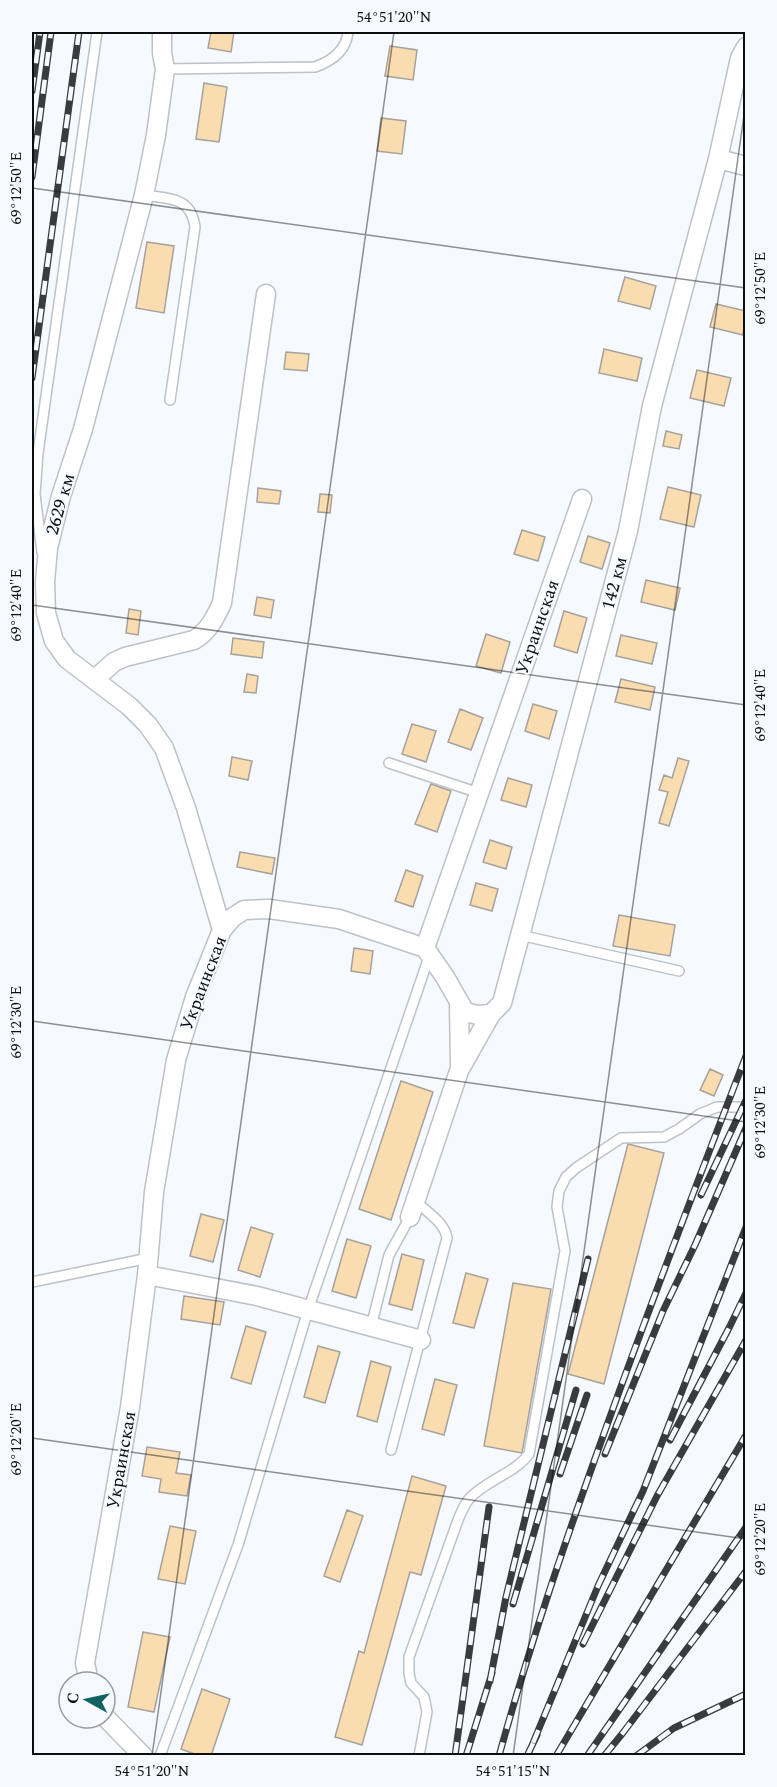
<svg xmlns="http://www.w3.org/2000/svg" width="777" height="1787" font-family="Spectral,serif">
<style>
.building{fill:#fadcb1;stroke:#a6a29b;stroke-width:1.5}
.lines{fill:none;stroke-linecap:round;stroke-linejoin:round}
.service-casing{stroke:#bcc2c8;stroke-width:12}
.minor-casing{stroke:#bcc2c8;stroke-width:21}
.service{stroke:#fff;stroke-width:9}
.minor{stroke:#fff;stroke-width:18}
.rail-casing{stroke:#393b3e;stroke-width:7}
.rail{stroke:#f6f9fe;stroke-width:4.5;stroke-dasharray:14;stroke-linecap:butt}
.ticks{fill:none;stroke:#0b0d0f;stroke-width:1.5;stroke-opacity:0.45}
.labels{text-anchor:middle;stroke-width:4.5;stroke-linejoin:round;paint-order:stroke}
.street-label{font-size:18px;fill:#0b0d0f;stroke:#f6f9fe}
.neatline{fill:none;stroke:#0b0d0f;stroke-width:2}
.ticks-label{font-size:15px;text-anchor:middle;fill:#0b0d0f}
</style>
<rect width="100%" height="100%" fill="#f6f9fe"/>
<!-- building -->
<path class="building" d="M 211,32 L 234,32 L 231,52 L 208,48 Z
M 390,46 L 417,50 L 413,80 L 385,76 Z
M 204,83 L 227,87 L 219,142 L 196,139 Z
M 381,118 L 406,121 L 402,154 L 377,151 Z
M 147,242 L 174,246 L 164,313 L 136,308 Z
M 625,277 L 656,286 L 650,309 L 618,301 Z
M 716,304 L 746,311 L 743,335 L 710,327 Z
M 604,349 L 642,358 L 637,381 L 599,373 Z
M 286,352 L 309,354 L 307,371 L 284,369 Z
M 697,370 L 731,378 L 724,406 L 690,398 Z
M 666,431 L 682,435 L 679,449 L 663,446 Z
M 668,487 L 701,495 L 694,527 L 660,519 Z
M 258,488 L 281,491 L 279,504 L 257,502 Z
M 320,494 L 332,495 L 330,513 L 318,512 Z
M 522,530 L 545,537 L 538,561 L 514,554 Z
M 588,536 L 610,543 L 602,569 L 580,562 Z
M 646,580 L 680,588 L 675,610 L 641,602 Z
M 257,597 L 274,600 L 271,618 L 254,615 Z
M 129,609 L 141,611 L 138,635 L 126,633 Z
M 564,611 L 587,618 L 577,653 L 554,646 Z
M 486,634 L 510,642 L 501,673 L 476,666 Z
M 621,635 L 657,643 L 652,664 L 616,656 Z
M 233,638 L 264,642 L 262,658 L 231,654 Z
M 247,674 L 258,676 L 256,693 L 244,692 Z
M 621,679 L 655,687 L 650,710 L 615,702 Z
M 533,704 L 557,711 L 549,739 L 525,731 Z
M 460,709 L 483,718 L 471,750 L 448,742 Z
M 412,724 L 436,731 L 426,762 L 402,754 Z
M 232,757 L 252,761 L 248,780 L 229,776 Z
M 678,758 L 689,761 L 669,826 L 659,823 L 668,792 L 659,790 L 664,775 L 672,778 Z
M 508,778 L 532,785 L 526,807 L 501,800 Z
M 431,784 L 451,791 L 437,832 L 415,824 Z
M 490,840 L 512,847 L 506,869 L 483,862 Z
M 240,852 L 275,858 L 272,874 L 237,867 Z
M 406,870 L 423,876 L 413,907 L 395,901 Z
M 476,883 L 498,889 L 492,911 L 470,905 Z
M 619,915 L 675,925 L 670,956 L 613,946 Z
M 354,948 L 373,951 L 370,974 L 351,971 Z
M 710,1069 L 723,1075 L 714,1096 L 700,1090 Z
M 401,1081 L 433,1092 L 391,1220 L 359,1209 Z
M 628,1144 L 664,1153 L 604,1384 L 568,1374 Z
M 201,1214 L 224,1220 L 213,1262 L 190,1256 Z
M 251,1227 L 273,1234 L 260,1277 L 238,1270 Z
M 347,1239 L 371,1246 L 356,1298 L 332,1291 Z
M 402,1254 L 424,1260 L 412,1310 L 389,1304 Z
M 466,1273 L 488,1279 L 474,1328 L 453,1323 Z
M 513,1283 L 551,1289 L 522,1453 L 484,1446 Z
M 184,1296 L 224,1302 L 220,1325 L 181,1319 Z
M 246,1326 L 266,1332 L 251,1384 L 231,1378 Z
M 318,1346 L 340,1352 L 325,1403 L 304,1397 Z
M 371,1361 L 391,1367 L 377,1422 L 357,1416 Z
M 435,1379 L 457,1385 L 444,1435 L 422,1429 Z
M 147,1447 L 180,1452 L 176,1473 L 191,1475 L 187,1496 L 159,1492 L 161,1479 L 142,1476 Z
M 412,1476 L 446,1486 L 421,1575 L 410,1572 L 362,1745 L 335,1737 L 359,1651 L 364,1653 Z
M 347,1510 L 363,1516 L 340,1582 L 324,1576 Z
M 170,1526 L 196,1531 L 185,1584 L 158,1579 Z
M 143,1632 L 170,1637 L 154,1712 L 128,1707 Z
M 202,1689 L 230,1699 L 211,1756 L 200,1756 L 181,1749 Z"/>
<g class="lines">
<defs>
<path id="service" d="M 165,69 L 315,67 C 332,61 346,51 348,32
M 144,195 C 169,199 191,196 195,227 L 170,400
M 42,552 L 35,494 L 38,453 L 97,32
M 389,763 L 479,793
M 520,935 L 679,971
M 32,1282 L 149,1258
M 371,1327 L 389,1255 L 410,1217
M 391,1450 L 447,1238 C 445,1223 426,1211 415,1201
M 160,1756 L 238,1545 L 308,1310 L 430,954
M 419,1756 L 427,1712 L 424,1697 L 411,1683 L 409,1673 L 409,1657 L 458,1520 C 461,1513 464,1505 469,1499 C 486,1480 514,1474 529,1454 L 565,1251 L 557,1207 L 559,1191 L 566,1177 L 576,1168 L 621,1138 L 664,1137 L 679,1129 L 700,1114 L 717,1107 L 746,1107"/>
<path id="minor" d="M 162,32 L 162,53 L 165,69 L 156,135 L 144,195 L 83,429 L 61,496 L 48,548 L 45,582 L 46,613 L 54,641 L 67,659 L 129,706 L 148,725 L 164,748 L 186,808 L 222,930
M 718,159 L 746,166
M 95,679 L 114,662 L 125,657 L 194,640 C 209,631 215,618 222,603 L 266,294
M 425,948 L 445,977 L 465,1012 L 478,1015 L 491,1014 L 502,1003 L 628,531 L 652,406 L 718,159 L 740,58 L 746,47
M 461,1067 L 491,1014
M 410,1217 L 460,1068 L 459,1003
M 147,1275 L 257,1296 L 421,1340
M 89,1682 L 85,1663 L 130,1407 L 147,1275 L 154,1192 L 176,1060 L 195,997 L 222,930 L 232,918 L 244,910 L 269,909 L 339,919 L 425,948 L 582,499
M 105,1717 L 143,1756"/>
</defs>
<!-- service casing -->
<use href="#service" class="service-casing"/>
<!-- minor casing -->
<use href="#minor" class="minor-casing"/>
<!-- service -->
<use href="#service" class="service"/>
<!-- minor -->
<use href="#minor" class="minor"/>
<defs>
<path id="rail" d="M 32,91 L 40,32
M 32,177 L 51,32
M 32,378 L 79,32
M 701,1195 L 746,1100
M 670,1440 L 729,1328 L 746,1293
M 605,1454 L 663,1311 L 695,1245 L 746,1128
M 560,1474 L 587,1395
M 513,1604 L 576,1390
M 583,1644 L 657,1496 L 746,1340
M 490,1681 L 506,1597 L 588,1259
M 533,1743 L 598,1586 L 643,1491 L 746,1227
M 455,1756 L 489,1507
M 466,1756 L 492,1673
M 499,1756 C 526,1658 557,1565 591,1470 C 640,1331 693,1193 746,1056
M 527,1756 L 537,1735
M 556,1756 L 746,1435
M 587,1756 L 746,1527
M 604,1756 L 622,1734 L 746,1571
M 636,1756 L 674,1728 L 746,1694"/>
</defs>
<!-- rail casing -->
<use href="#rail" class="rail-casing"/>
<!-- rail -->
<use href="#rail" class="rail"/>
</g>
<!-- ticks -->
<path class="ticks" d="M 32,39 L 33,32M 32,188 L 746,288M 32,605 L 746,705M 32,1021 L 746,1122M 32,1438 L 746,1539M 152,1756 L 394,32M 513,1756 L 746,101"/>
<g class="labels">
<!-- street labels -->
<g class="street-label">
<text transform="translate(60 504) rotate(-74)" y="6">2629 км</text>
<text transform="translate(614 583) rotate(-75)" y="6">142 км</text>
<text transform="translate(537 627) rotate(-71)" y="6">Украинская</text>
<text transform="translate(203 983) rotate(-69)" y="6">Украинская</text>
<text transform="translate(121 1460) rotate(-80)" y="6">Украинская</text>
</g>
</g>
<!-- border -->
<rect width="777" height="1787" fill="none" stroke="#f6f9fe" stroke-width="66"/>
<!-- north arrow -->
<g transform="translate(87 1700) rotate(278)"><circle r="28" fill="#f6f9fe" stroke="#989b9e" stroke-width="1.5"/>
<path d="M0-4.5L10 22L0 15L-10 22Z" fill="#116260"/>
<text y="-9" font-size="16" font-weight="bold" text-anchor="middle" fill="#0b0d0f">С</text>
</g>
<rect x="33" y="33" width="711" height="1721" class="neatline"/>
<g class="ticks-label">
<text x="394" y="22">54°51'20"N</text>
<text transform="translate(16 188) rotate(-90)" y="5">69°12'50"E</text>
<text transform="translate(760 288) rotate(-90)" y="5">69°12'50"E</text>
<text transform="translate(16 605) rotate(-90)" y="5">69°12'40"E</text>
<text transform="translate(760 705) rotate(-90)" y="5">69°12'40"E</text>
<text transform="translate(16 1022) rotate(-90)" y="5">69°12'30"E</text>
<text transform="translate(760 1122) rotate(-90)" y="5">69°12'30"E</text>
<text transform="translate(16 1439) rotate(-90)" y="5">69°12'20"E</text>
<text transform="translate(760 1539) rotate(-90)" y="5">69°12'20"E</text>
<text x="152" y="1776">54°51'20"N</text>
<text x="513" y="1776">54°51'15"N</text>
</g>
</svg>
